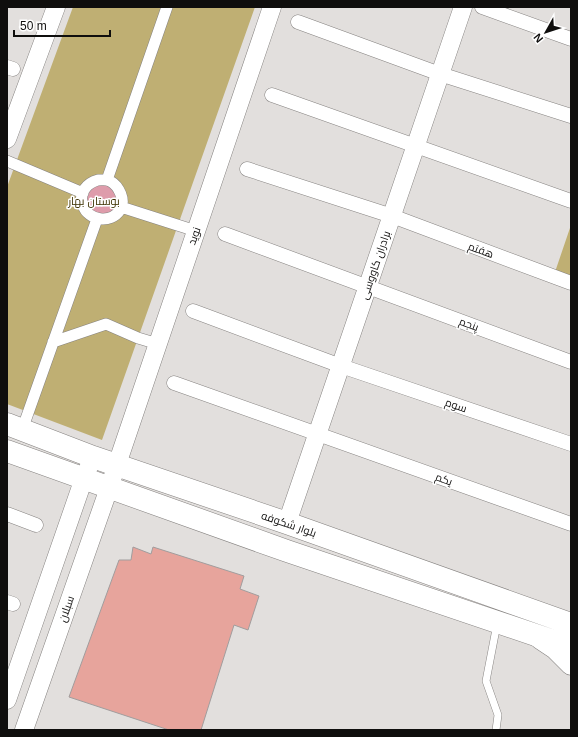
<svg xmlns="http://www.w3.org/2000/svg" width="578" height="737" font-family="Arial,Cairo,sans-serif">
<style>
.green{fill:#bfaf73}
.water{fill:#de9cab}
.building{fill:#e7a49c;stroke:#a19d9d}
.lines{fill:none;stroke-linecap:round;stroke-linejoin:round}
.service-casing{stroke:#868381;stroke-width:8}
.pedestrian-casing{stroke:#868381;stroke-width:12}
.minor-casing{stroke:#868381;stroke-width:15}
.tertiary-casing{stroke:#868381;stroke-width:19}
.secondary-casing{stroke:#868381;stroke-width:21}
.primary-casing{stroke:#868381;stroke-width:23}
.service{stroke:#fff;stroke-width:7}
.pedestrian{stroke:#fff;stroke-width:11}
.minor{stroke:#fff;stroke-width:14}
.tertiary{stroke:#fff;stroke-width:18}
.secondary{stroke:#fff;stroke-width:20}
.primary{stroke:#fff;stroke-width:22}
.labels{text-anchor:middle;stroke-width:3;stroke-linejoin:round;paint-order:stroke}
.park-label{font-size:11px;fill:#3c3000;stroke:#fff}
.street-label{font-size:11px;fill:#0f0e0d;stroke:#fff}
</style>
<rect width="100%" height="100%" fill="#e2dfdd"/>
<!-- green -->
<path class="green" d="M 73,7 L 255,7 L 102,440 L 7,404 L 7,187 Z
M 571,225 L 571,277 L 555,272 Z"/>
<!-- water -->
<path class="water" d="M 104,183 L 117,192 L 117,208 L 103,216 L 89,210 C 85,189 84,190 104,183 Z"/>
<!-- building -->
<path class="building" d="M 133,547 L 151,554 L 153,547 L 244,576 L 240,589 L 259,596 L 248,630 L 234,625 L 201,730 L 169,730 L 69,697 L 119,560 L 131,560 Z"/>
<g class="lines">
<defs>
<path id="service" d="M 496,730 L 498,715 L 486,681 L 497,624"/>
<path id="pedestrian" d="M 7,161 L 83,193
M 98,180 C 102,180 106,179 110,181 C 119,186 126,200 120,210 C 111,224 88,221 83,205 C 78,193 87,183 98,180 Z
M 107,180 L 167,7
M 121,207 L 196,231
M 53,342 L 106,324 L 138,338 L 158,344
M 22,430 L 97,219"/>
<path id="minor" d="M 482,7 L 571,39
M 298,22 L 440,74 L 571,116
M 7,67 L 13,69
M 272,95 L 571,201
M 247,169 L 392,216 L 571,283
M 225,234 L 571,362
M 193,311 L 341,366 L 571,444
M 174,383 L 571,524
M 7,514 L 36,525
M 7,602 L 13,604"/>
<path id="tertiary" d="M 7,139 L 56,7
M 287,523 L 463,7
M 7,700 L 84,478 L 93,457
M 24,730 L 109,488 L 272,7"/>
<path id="secondary" d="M 540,639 L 555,649 L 571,665"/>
<path id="primary" d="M 7,424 L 93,457 L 287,523 L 571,624
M 7,451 L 287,551 L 571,647"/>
</defs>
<!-- service casing -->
<use href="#service" class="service-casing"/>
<!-- pedestrian casing -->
<use href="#pedestrian" class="pedestrian-casing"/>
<!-- minor casing -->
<use href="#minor" class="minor-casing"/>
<!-- tertiary casing -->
<use href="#tertiary" class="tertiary-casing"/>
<!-- secondary casing -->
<use href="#secondary" class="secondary-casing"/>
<!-- primary casing -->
<use href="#primary" class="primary-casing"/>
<!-- service -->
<use href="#service" class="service"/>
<!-- pedestrian -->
<use href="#pedestrian" class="pedestrian"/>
<!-- minor -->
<use href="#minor" class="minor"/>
<!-- tertiary -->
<use href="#tertiary" class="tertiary"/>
<!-- secondary -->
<use href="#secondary" class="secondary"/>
<!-- primary -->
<use href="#primary" class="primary"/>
</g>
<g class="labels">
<!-- park labels -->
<g class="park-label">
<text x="94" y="205">بوستان بهار</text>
</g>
<!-- street labels -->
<g class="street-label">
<text transform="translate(194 236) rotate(-71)" y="4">نوید</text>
<text transform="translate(481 250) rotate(20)" y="4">هفتم</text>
<text transform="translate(375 265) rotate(-71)" y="4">برادران کاووسی</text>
<text transform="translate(469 324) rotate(20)" y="4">پنجم</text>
<text transform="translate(456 405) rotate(19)" y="4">سوم</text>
<text transform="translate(444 479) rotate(20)" y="4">یکم</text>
<text transform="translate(289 524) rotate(19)" y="4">بلوار شکوفه</text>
<text transform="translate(66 609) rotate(-71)" y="4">سبلان</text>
</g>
</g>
<!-- border -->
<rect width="578" height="737" fill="none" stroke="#0f0e0d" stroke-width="16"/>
<!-- north arrow -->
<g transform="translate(546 32) rotate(231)" stroke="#ffffff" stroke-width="3" paint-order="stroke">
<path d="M0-3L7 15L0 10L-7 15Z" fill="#0f0e0d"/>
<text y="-6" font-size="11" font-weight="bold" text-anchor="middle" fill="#0f0e0d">N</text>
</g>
<!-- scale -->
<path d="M14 30v6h96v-6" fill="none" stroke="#0f0e0d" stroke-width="2"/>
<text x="20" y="30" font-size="12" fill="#0f0e0d" stroke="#ffffff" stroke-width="3" paint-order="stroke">50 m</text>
</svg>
